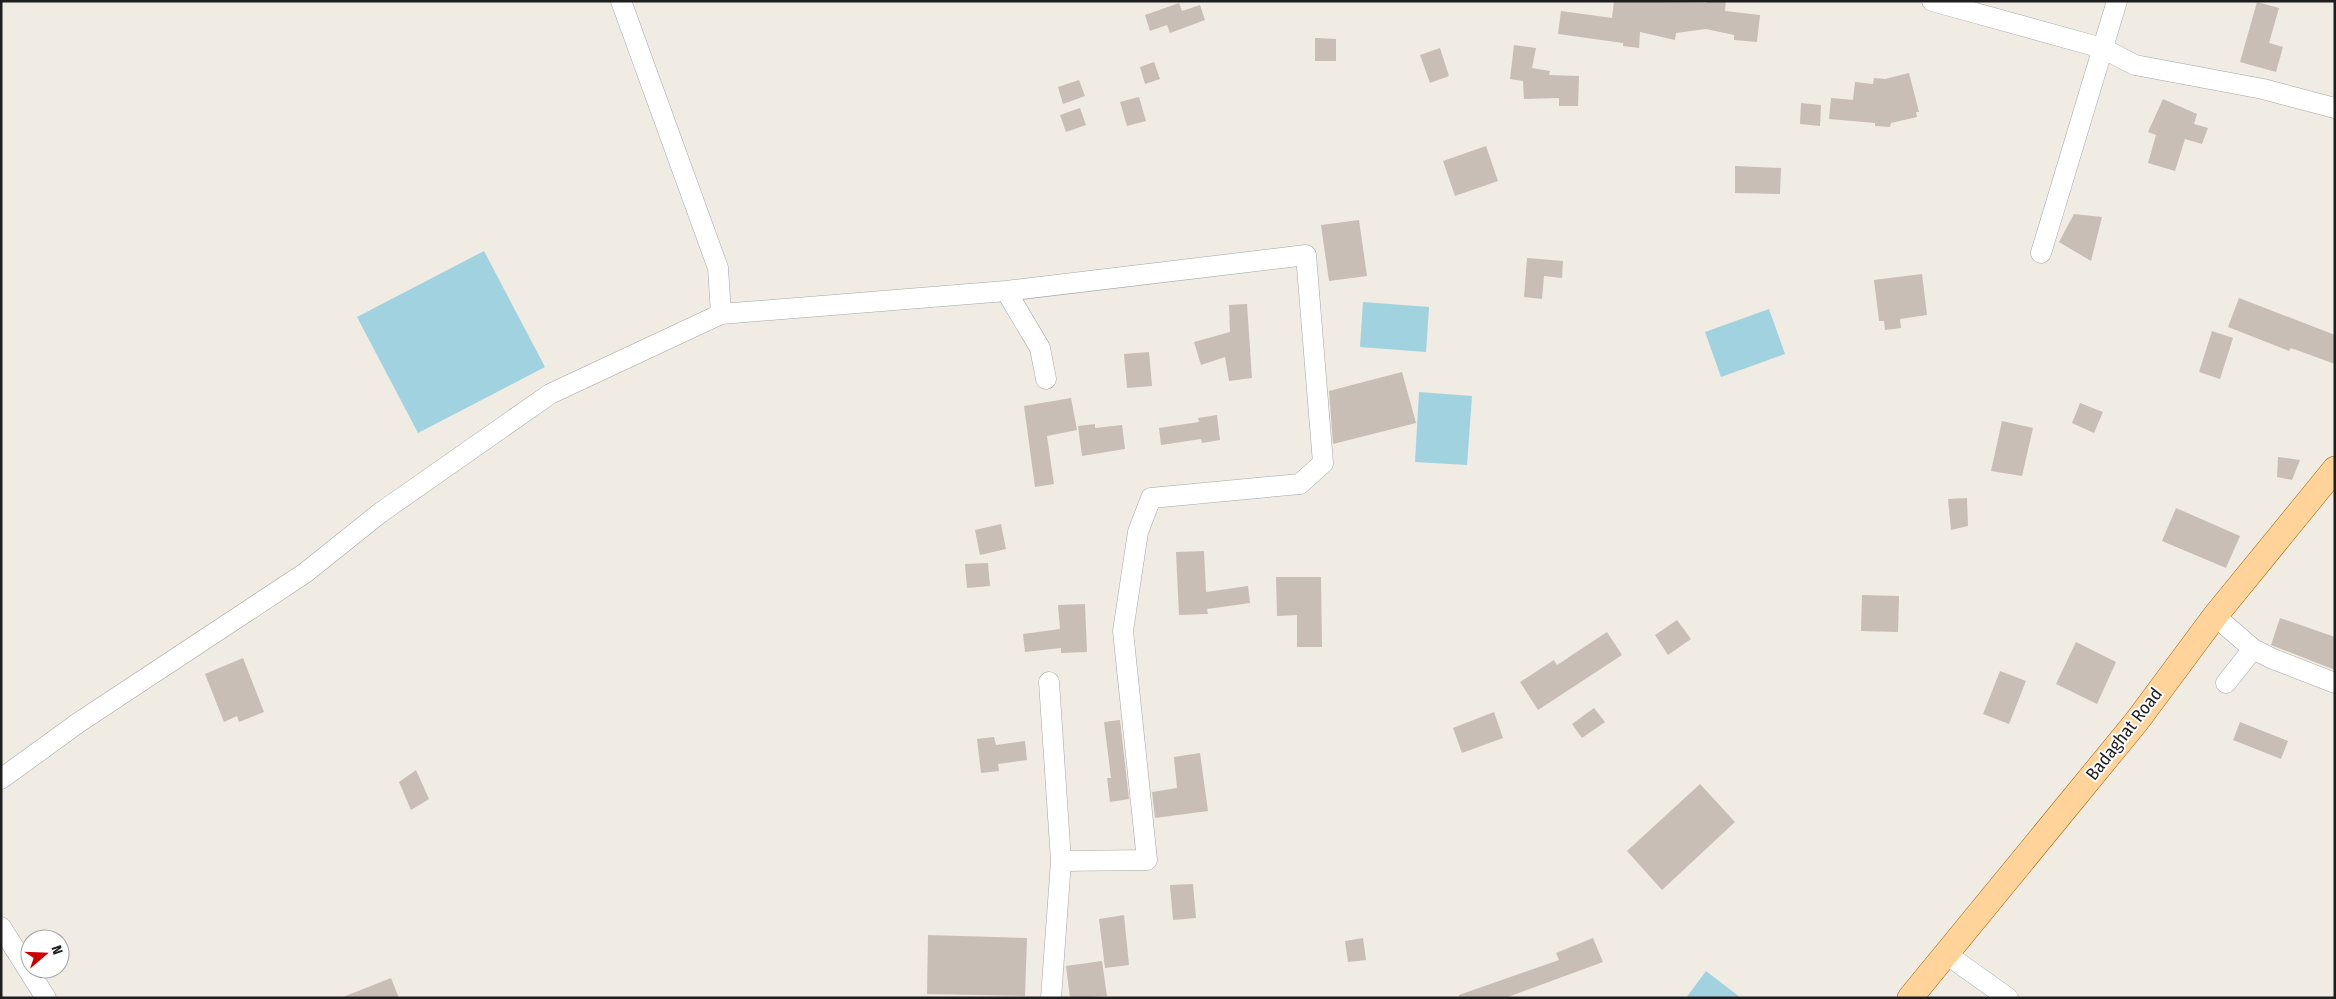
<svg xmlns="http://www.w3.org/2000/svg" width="2336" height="999" font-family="'Fira Sans Condensed',sans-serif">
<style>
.water{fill:#a1d2e0}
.building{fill:#c8beb6}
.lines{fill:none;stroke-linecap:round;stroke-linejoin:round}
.minor-casing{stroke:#a5a5a5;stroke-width:21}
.major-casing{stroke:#986500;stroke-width:26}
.minor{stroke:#fff;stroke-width:20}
.major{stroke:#ffd399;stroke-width:25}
.labels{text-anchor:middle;stroke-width:4;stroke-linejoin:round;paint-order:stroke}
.street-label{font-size:18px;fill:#1e1e1e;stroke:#fff}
</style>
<rect width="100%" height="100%" fill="#f0ebe3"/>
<!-- water -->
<path class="water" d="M 484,251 L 545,367 L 418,433 L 357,317 Z
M 1363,302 L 1429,307 L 1426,352 L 1360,347 Z
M 1769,309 L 1785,354 L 1721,377 L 1705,332 Z
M 1419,392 L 1472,396 L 1467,465 L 1415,462 Z
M 1706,971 L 1741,998 L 1686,998 Z"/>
<!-- building -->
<path class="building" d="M 1614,1 L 1707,3 L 1707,1 L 1726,1 L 1725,11 L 1760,15 L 1757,42 L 1734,40 L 1734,35 L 1706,29 L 1676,33 L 1675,40 L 1640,32 L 1639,48 L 1623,46 L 1623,43 L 1558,34 L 1561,11 L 1612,18 Z
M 2257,2 L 2279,8 L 2269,43 L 2283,47 L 2276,72 L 2240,62 Z
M 1179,3 L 1182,11 L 1200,5 L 1205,20 L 1170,33 L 1167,25 L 1150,31 L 1145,15 Z
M 1315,38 L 1336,39 L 1336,61 L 1315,61 Z
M 1514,45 L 1536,48 L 1532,68 L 1550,71 L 1549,75 L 1579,76 L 1578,106 L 1559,106 L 1559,98 L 1524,99 L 1523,81 L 1510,79 Z
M 1440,48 L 1449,76 L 1430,83 L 1420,55 Z
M 1154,62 L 1160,79 L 1145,84 L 1140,67 Z
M 1909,73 L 1919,112 L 1916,112 L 1917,117 L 1891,123 L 1890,127 L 1875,126 L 1875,123 L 1829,119 L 1831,98 L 1853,100 L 1855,82 L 1873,84 L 1874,78 L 1885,79 Z
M 1079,80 L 1085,96 L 1063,104 L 1058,87 Z
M 1139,97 L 1146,121 L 1127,126 L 1120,102 Z
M 2163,99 L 2197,114 L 2194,124 L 2208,128 L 2202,144 L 2185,139 L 2175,171 L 2148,163 L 2156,135 L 2148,132 Z
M 1801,103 L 1821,105 L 1820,126 L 1800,124 Z
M 1080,108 L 1086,125 L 1066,132 L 1060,115 Z
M 1486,146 L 1498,181 L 1455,196 L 1443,161 Z
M 1735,166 L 1781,168 L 1780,194 L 1735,193 Z
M 2074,214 L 2102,217 L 2091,261 L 2059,242 Z
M 1359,220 L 1367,276 L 1329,281 L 1321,225 Z
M 1527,258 L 1563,261 L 1562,278 L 1544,276 L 1542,299 L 1524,297 Z
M 1922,274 L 1927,315 L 1900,319 L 1901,328 L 1885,330 L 1884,321 L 1879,321 L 1874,280 Z
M 2239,298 L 2335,335 L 2335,364 L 2291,348 L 2289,351 L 2228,327 Z
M 1247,304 L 1252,378 L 1229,381 L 1225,357 L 1201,365 L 1194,342 L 1230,332 L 1229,305 Z
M 2212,331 L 2233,338 L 2220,379 L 2199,372 Z
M 1149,352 L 1152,386 L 1127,388 L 1124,354 Z
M 1402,372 L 1416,423 L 1333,444 L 1329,391 Z
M 1071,398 L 1077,430 L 1047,436 L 1054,484 L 1035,487 L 1024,406 Z
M 2080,403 L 2103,412 L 2094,433 L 2072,423 Z
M 1217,415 L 1220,440 L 1202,443 L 1201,439 L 1161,445 L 1159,428 L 1199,422 L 1198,418 Z
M 2002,421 L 2033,428 L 2022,476 L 1991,471 Z
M 1095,424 L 1095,428 L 1122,425 L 1125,449 L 1082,456 L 1078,426 Z
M 2278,457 L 2300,460 L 2292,480 L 2277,477 Z
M 1967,498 L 1968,526 L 1951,530 L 1948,499 Z
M 2176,508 L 2240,536 L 2226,568 L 2162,541 Z
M 1001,524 L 1006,549 L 980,555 L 975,530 Z
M 1204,551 L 1206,592 L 1248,586 L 1250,603 L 1207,609 L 1208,614 L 1179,615 L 1176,552 Z
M 988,563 L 990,586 L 967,588 L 965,564 Z
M 1276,577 L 1321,577 L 1322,647 L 1297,647 L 1297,615 L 1277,616 Z
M 1862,595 L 1899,596 L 1898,632 L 1861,631 Z
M 1085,604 L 1087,652 L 1061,653 L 1061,648 L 1025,652 L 1023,634 L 1060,629 L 1058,605 Z
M 2280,618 L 2335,637 L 2335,670 L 2271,645 Z
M 1677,620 L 1691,639 L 1668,655 L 1655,635 Z
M 1607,632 L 1622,655 L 1538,710 L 1520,682 L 1554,660 L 1557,665 Z
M 2076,642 L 2116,662 L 2097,704 L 2056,684 Z
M 243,658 L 264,712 L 239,722 L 237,716 L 224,722 L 205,674 Z
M 2000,671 L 2026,681 L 2009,724 L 1983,714 Z
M 1594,708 L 1605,722 L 1582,738 L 1572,724 Z
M 1494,712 L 1503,738 L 1462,753 L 1453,728 Z
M 1120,720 L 1129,799 L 1110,802 L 1107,778 L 1111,778 L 1104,722 Z
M 2240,722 L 2288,741 L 2281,759 L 2233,740 Z
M 994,737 L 996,745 L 1025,741 L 1027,760 L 998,764 L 999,771 L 981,773 L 977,739 Z
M 1200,753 L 1208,811 L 1155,818 L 1152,792 L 1177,788 L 1174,757 Z
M 416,770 L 429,799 L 411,810 L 399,782 Z
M 1700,784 L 1735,822 L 1662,890 L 1627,851 Z
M 1193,884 L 1196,918 L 1173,920 L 1170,885 Z
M 1124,915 L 1129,965 L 1105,968 L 1099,919 Z
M 928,935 L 1027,938 L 1025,996 L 927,994 Z
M 1363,938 L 1366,960 L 1348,962 L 1345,941 Z
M 1593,938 L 1603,962 L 1505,998 L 1459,998 L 1459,995 L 1559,960 L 1556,953 Z
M 1102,961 L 1107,996 L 1070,998 L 1066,966 Z
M 391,978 L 399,998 L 343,998 L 343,997 Z"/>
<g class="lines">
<defs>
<path id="minor" d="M 621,1 L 718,268 L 721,314 L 1006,291 L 1040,348 L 1046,379
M 1932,1 L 2102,48 L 2135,65 L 2263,89 L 2335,108
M 2041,253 L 2117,1
M 1006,291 L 1306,255 L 1323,463 L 1300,484 L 1151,498 L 1138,532 L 1123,631 L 1147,860 L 1061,861
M 2215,616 L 2253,649 L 2273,659 L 2335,683
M 1049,682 L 1061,861 L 1051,998
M 2226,683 L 2253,649
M 1,779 L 78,723 L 305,573 L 380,513 L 550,394 L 721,314
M 1,927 L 46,998
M 1946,954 L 2008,998"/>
<path id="major" d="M 1910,998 L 2137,721 L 2215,616 L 2335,469"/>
</defs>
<!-- minor casing -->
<use href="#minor" class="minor-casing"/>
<!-- major casing -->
<use href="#major" class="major-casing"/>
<!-- minor -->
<use href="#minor" class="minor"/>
<!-- major -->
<use href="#major" class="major"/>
</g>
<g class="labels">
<!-- street labels -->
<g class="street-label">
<text transform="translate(2124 734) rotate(-52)" y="6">Badaghat Road</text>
</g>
</g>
<!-- border -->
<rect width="2336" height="999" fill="none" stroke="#1e1e1e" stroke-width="5"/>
<!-- north arrow -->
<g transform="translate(45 954) rotate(71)"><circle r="24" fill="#ffffff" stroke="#a5a5a5"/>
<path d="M0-4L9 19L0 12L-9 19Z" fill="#cc0000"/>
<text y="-8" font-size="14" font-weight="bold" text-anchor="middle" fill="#1e1e1e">N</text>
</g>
</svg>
